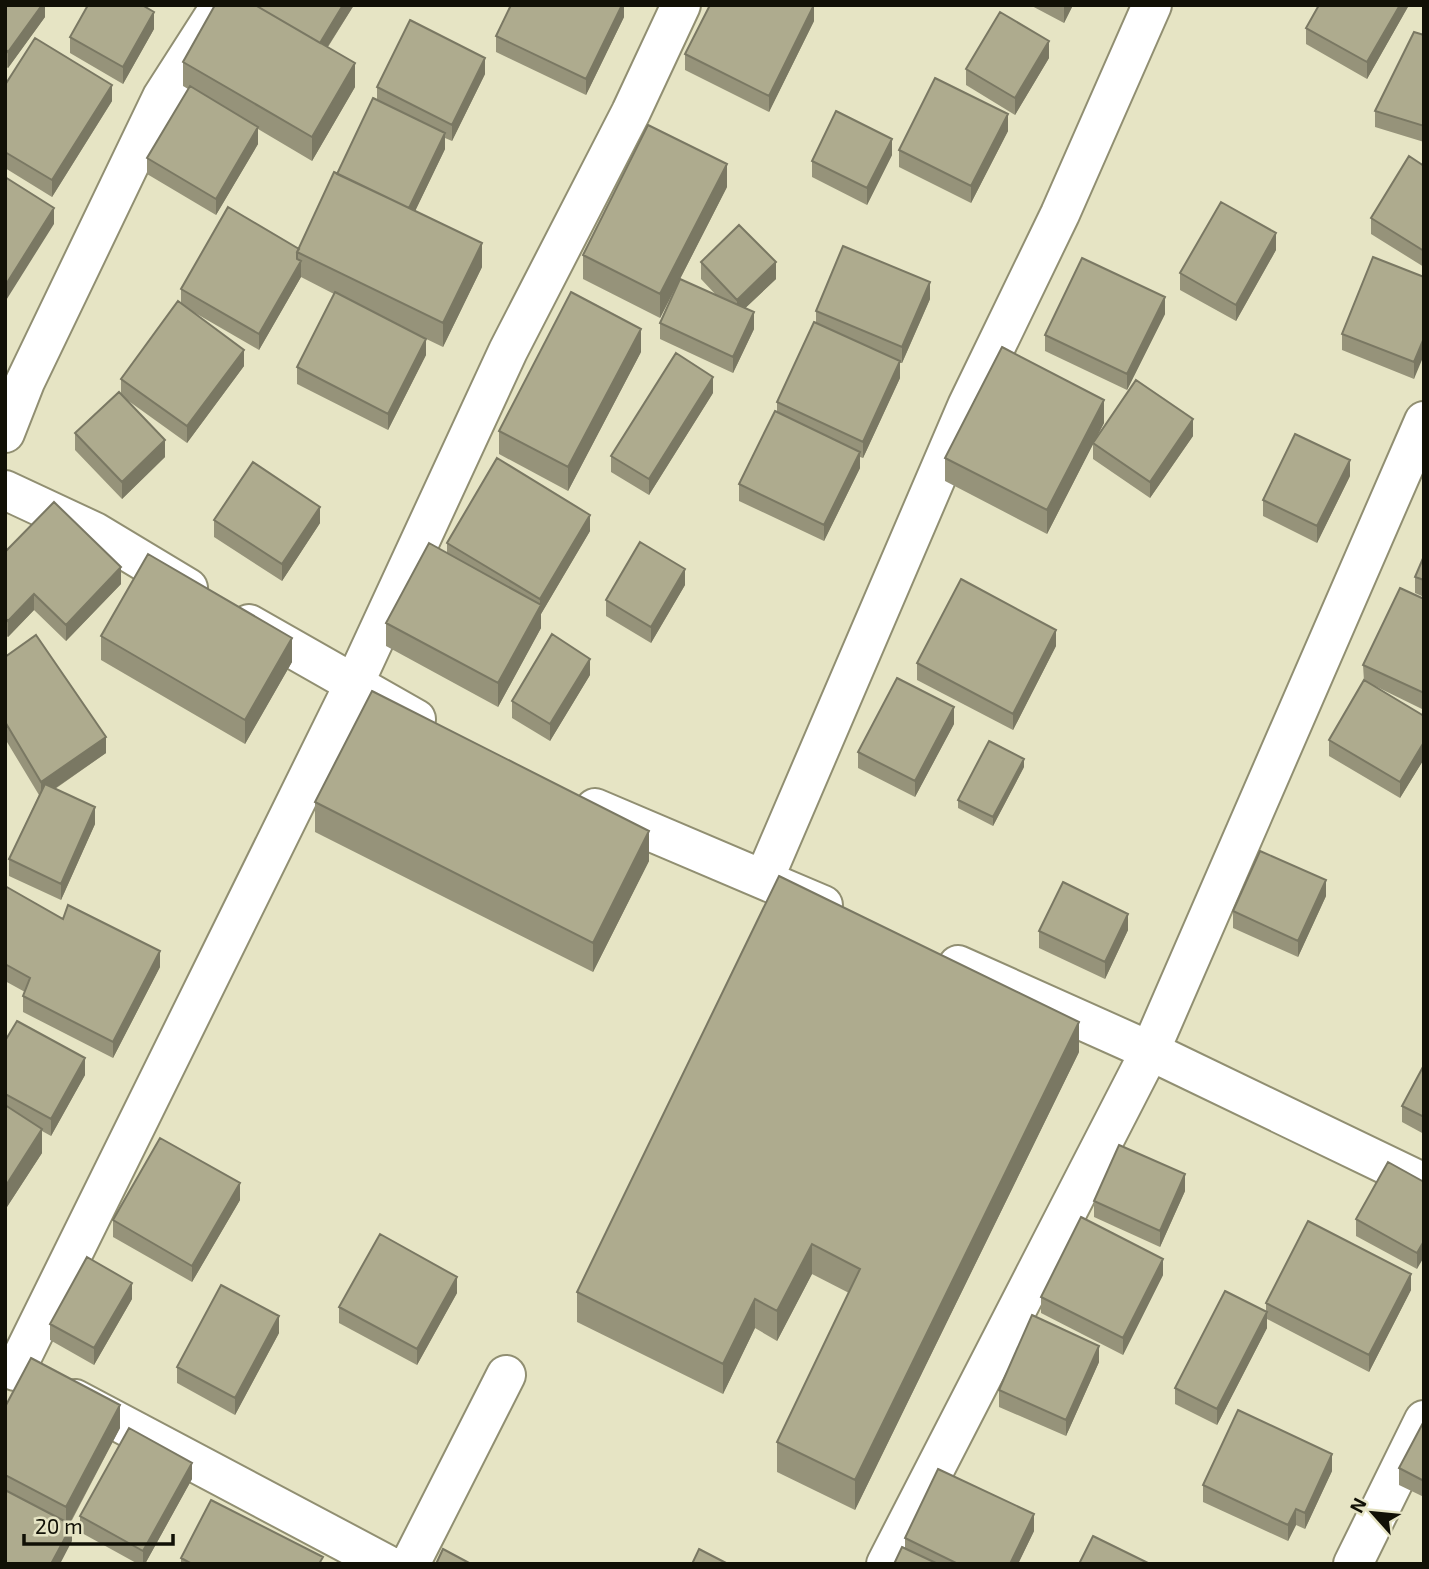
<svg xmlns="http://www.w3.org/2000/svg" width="1429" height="1569" font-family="'Exo 2',sans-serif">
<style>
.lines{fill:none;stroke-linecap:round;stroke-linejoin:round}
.minor-casing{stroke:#918f72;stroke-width:42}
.minor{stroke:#fff;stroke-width:38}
.wall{fill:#96937a}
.shaded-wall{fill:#7a7863}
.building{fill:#aeab8e;stroke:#7a7863;stroke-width:2}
</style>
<rect width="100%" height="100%" fill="#e6e4c4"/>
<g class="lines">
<defs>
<path id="minor" d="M 1424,421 L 1150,1051 L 1424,1183
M 5,433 L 25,382 L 162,97 L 221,5
M 5,490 L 95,532 L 188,588
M 249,624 L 416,719
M 595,808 L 823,905
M 764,879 L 967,406 L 1060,214 L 1152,5
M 5,1366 L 15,1371 L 353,686 L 508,351 L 631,112 L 681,5
M 75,1399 L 386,1564
M 410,1564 L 506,1375
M 886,1564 L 1150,1051 L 958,965
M 1353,1564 L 1424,1420"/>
</defs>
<!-- minor casing -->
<use href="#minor" class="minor-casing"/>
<!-- minor -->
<use href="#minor" class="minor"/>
</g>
<!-- wall -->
<path class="wall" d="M 5,5 L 45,5 L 45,17 L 8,68 L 5,66 Z
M 215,5 L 354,5 L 328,47 L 355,87 L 312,161 L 258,129 L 258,144 L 216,215 L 147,174 L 147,158 L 188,89 L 183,86 L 183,62 Z
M 624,5 L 624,17 L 586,95 L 496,52 L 496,36 Z
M 1030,5 L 1073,5 L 1064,23 Z
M 1319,5 L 1409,5 L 1367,79 L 1306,44 L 1306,28 Z
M 814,21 L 769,112 L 685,70 L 685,54 Z
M 154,29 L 123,84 L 70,53 L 70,37 Z
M 1424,35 L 1424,142 L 1375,127 L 1375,111 Z
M 1049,58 L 1015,115 L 966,85 L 966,69 Z
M 485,74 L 452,141 L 445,138 L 445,149 L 415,211 L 482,267 L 443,347 L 416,334 L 426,355 L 388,430 L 297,384 L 297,367 L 334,294 L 301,277 L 259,350 L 190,310 L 244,366 L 187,443 L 123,397 L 165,457 L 122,499 L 75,450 L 75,433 L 121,395 L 121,379 L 181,304 L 181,289 L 299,249 L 337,174 L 377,100 L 377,87 Z
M 5,85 L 112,101 L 52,197 L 5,168 Z
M 1008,131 L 971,203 L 899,167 L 899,150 Z
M 892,155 L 867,205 L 812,177 L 812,161 Z
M 1424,166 L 1424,267 L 1371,234 L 1371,218 Z
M 727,187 L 680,279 L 717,296 L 701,279 L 701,262 L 776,279 L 745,308 L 754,329 L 733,373 L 660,339 L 660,323 L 680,279 L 660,318 L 583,279 L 583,255 Z
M 1276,250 L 1236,321 L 1180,290 L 1180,273 Z
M 1424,277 L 1414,379 L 1342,350 L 1342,334 Z
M 930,299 L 902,363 L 900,363 L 900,378 L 863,458 L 860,457 L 860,468 L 824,541 L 739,501 L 739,484 L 777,412 L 777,402 L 816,323 L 816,311 Z
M 1165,314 L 1127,390 L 1045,351 L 1045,335 Z
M 641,352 L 568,491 L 499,454 L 499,431 Z
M 713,393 L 649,495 L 611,472 L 611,456 Z
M 1104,423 L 1096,438 L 1193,436 L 1150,498 L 1093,459 L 1093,444 L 1047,534 L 945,481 L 945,458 Z
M 1350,476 L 1317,543 L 1263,516 L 1263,500 Z
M 214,520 L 320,523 L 282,581 L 214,537 Z
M 590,531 L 541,614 L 541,628 L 498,707 L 386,646 L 386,623 L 447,553 L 447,543 Z
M 5,552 L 121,584 L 66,641 L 34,610 L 8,637 L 5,635 Z
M 1424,556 L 1424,597 L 1415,593 L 1415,577 Z
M 685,585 L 651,643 L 606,616 L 606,600 Z
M 1424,599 L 1424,710 L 1375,686 L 1424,716 L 1424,759 L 1400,798 L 1329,756 L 1329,740 L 1364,681 L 1363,665 Z
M 101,636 L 292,662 L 245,744 L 101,660 Z
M 1056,646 L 1013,730 L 917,680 L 917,663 Z
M 5,657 L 106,753 L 55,789 L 95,824 L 61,900 L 9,876 L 9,859 L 39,795 L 7,742 Z
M 590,675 L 550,741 L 512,718 L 512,701 Z
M 954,724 L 915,797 L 858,768 L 858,752 Z
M 1024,767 L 993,826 L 958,808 L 958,800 Z
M 315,802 L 649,861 L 593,972 L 315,832 Z
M 5,886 L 63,919 L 160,967 L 113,1058 L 23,1012 L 23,996 L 25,992 L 5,981 Z
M 1326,896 L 1298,957 L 1233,928 L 1233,911 Z
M 1128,930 L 1105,979 L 1039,948 L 1039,931 Z
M 5,1041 L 85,1075 L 51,1136 L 42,1131 L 42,1153 L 5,1210 Z
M 1079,1052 L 855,1510 L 777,1472 L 777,1442 L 849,1293 L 812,1274 L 777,1341 L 755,1328 L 723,1394 L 577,1322 L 577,1292 Z
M 1424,1065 L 1424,1134 L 1402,1122 L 1402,1106 Z
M 1424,1182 L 1417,1269 L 1356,1236 L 1356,1219 Z
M 1185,1191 L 1160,1247 L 1094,1217 L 1094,1201 Z
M 240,1200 L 192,1282 L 113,1237 L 113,1220 Z
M 1163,1275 L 1123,1355 L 1041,1313 L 1041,1297 Z
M 1411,1290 L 1369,1372 L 1267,1319 L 1267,1328 L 1217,1425 L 1175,1404 L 1175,1388 L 1266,1312 L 1266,1303 Z
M 457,1293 L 417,1365 L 339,1323 L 339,1307 Z
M 132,1299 L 94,1365 L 50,1340 L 50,1324 Z
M 279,1333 L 235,1415 L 177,1383 L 177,1367 Z
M 1099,1362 L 1066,1436 L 999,1407 L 999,1390 Z
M 5,1407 L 120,1428 L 70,1524 L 72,1541 L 5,1564 Z
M 1424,1421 L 1424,1497 L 1399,1485 L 1399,1468 Z
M 1332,1471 L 1305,1529 L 1296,1525 L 1288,1541 L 1203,1502 L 1203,1485 Z
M 192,1479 L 145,1564 L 138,1564 L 80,1532 L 80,1516 Z
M 1034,1531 L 1018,1564 L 894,1564 L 905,1548 L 905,1538 Z
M 181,1558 L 323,1564 L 181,1564 Z"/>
<!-- shaded-wall -->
<path class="shaded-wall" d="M 42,5 L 45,5 L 45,17 L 8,68 L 8,52 Z
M 343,5 L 354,5 L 316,65 L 316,49 Z
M 622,5 L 624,5 L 624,17 L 586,95 L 586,79 Z
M 814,5 L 814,21 L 769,112 L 769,96 Z
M 1065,5 L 1073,5 L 1064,23 L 1064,7 Z
M 1400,5 L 1409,5 L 1367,79 L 1367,62 Z
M 154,12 L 154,29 L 123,84 L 123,67 Z
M 1049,41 L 1049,58 L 1015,115 L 1015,98 Z
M 485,58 L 485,74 L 452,141 L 452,125 Z
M 355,63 L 355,87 L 312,161 L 312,137 Z
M 112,85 L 112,101 L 52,197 L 52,180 Z
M 1008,114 L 1008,131 L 971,203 L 971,186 Z
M 258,127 L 258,144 L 216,215 L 216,199 Z
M 445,133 L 445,149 L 406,230 L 406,214 Z
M 892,139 L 892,155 L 867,205 L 867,188 Z
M 727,164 L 727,187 L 660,318 L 660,294 Z
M 54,208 L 54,224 L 5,302 L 5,286 Z
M 1276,233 L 1276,250 L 1236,321 L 1236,305 Z
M 482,243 L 482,267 L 443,347 L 443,323 Z
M 301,261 L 301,277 L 259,350 L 259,334 Z
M 776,262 L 776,279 L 737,316 L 737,300 Z
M 930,282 L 930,299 L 902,363 L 902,347 Z
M 1165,297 L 1165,314 L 1127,390 L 1127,374 Z
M 754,312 L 754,329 L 733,373 L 733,357 Z
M 641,329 L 641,352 L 568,491 L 568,467 Z
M 1424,338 L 1424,355 L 1414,379 L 1414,362 Z
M 426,339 L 426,355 L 388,430 L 388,414 Z
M 244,350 L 244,366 L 187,443 L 187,426 Z
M 900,361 L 900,378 L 863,458 L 863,442 Z
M 713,377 L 713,393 L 649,495 L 649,479 Z
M 1104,400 L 1104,423 L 1047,534 L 1047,510 Z
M 1193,419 L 1193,436 L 1150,498 L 1150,482 Z
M 165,440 L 165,457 L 122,499 L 122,482 Z
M 860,452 L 860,468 L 824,541 L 824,525 Z
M 1350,460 L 1350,476 L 1317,543 L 1317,526 Z
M 320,507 L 320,523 L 282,581 L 282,564 Z
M 590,515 L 590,531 L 541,614 L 541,628 L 498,707 L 498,683 L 540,607 L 540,599 Z
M 121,567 L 121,584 L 66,641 L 66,625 Z
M 685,569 L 685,585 L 651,643 L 651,627 Z
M 34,594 L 34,610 L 8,637 L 8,621 Z
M 1056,630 L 1056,646 L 1013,730 L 1013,714 Z
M 292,638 L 292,662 L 245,744 L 245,720 Z
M 590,659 L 590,675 L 550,741 L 550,724 Z
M 954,707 L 954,724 L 915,797 L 915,781 Z
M 7,725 L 7,742 L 5,745 L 5,729 Z
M 106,737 L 106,753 L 41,798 L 41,782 Z
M 1424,742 L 1424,759 L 1400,798 L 1400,782 Z
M 1024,759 L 1024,767 L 993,826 L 993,817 Z
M 95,807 L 95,824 L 61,900 L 61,884 Z
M 649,831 L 649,861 L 593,972 L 593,943 Z
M 1326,880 L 1326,896 L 1298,957 L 1298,941 Z
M 1128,914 L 1128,930 L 1105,979 L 1105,962 Z
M 160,951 L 160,967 L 113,1058 L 113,1042 Z
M 1079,1022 L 1079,1052 L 855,1510 L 855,1480 Z
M 85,1058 L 85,1075 L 51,1136 L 51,1119 Z
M 42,1129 L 42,1153 L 5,1210 L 5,1187 Z
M 1185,1174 L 1185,1191 L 1160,1247 L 1160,1231 Z
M 240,1183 L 240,1200 L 192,1282 L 192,1266 Z
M 1424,1241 L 1424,1257 L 1417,1269 L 1417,1253 Z
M 812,1244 L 812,1274 L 777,1341 L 777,1311 Z
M 1163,1259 L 1163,1275 L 1123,1355 L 1123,1338 Z
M 1411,1274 L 1411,1290 L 1369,1372 L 1369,1355 Z
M 457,1277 L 457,1293 L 417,1365 L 417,1349 Z
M 132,1283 L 132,1299 L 94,1365 L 94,1348 Z
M 755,1299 L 755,1328 L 723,1394 L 723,1364 Z
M 1267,1312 L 1267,1328 L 1217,1425 L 1217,1409 Z
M 279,1316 L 279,1333 L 235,1415 L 235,1398 Z
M 1099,1346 L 1099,1362 L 1066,1436 L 1066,1420 Z
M 120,1405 L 120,1428 L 66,1530 L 66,1507 Z
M 1332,1454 L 1332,1471 L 1305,1529 L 1305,1513 Z
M 192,1463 L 192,1479 L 145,1564 L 143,1564 L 143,1551 Z
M 1296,1509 L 1296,1525 L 1288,1541 L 1288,1525 Z
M 1034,1514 L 1034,1531 L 1018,1564 L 1010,1564 Z
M 72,1525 L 72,1541 L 60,1564 L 51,1564 Z"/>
<!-- building -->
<path class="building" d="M 5,5 L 42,5 L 8,52 L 5,49 Z
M 88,5 L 142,5 L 154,12 L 123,67 L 70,37 Z
M 215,5 L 255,5 L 355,63 L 312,137 L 183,62 Z
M 255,5 L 343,5 L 320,43 Z
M 511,5 L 622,5 L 586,79 L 496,36 Z
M 710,5 L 814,5 L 769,96 L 685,54 Z
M 1319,5 L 1400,5 L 1367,62 L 1306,28 Z
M 1000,12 L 1049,41 L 1015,98 L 966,69 Z
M 410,20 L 485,58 L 452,125 L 377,87 Z
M 1414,32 L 1424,35 L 1424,126 L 1375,111 Z
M 35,38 L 112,85 L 52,180 L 5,152 L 5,85 Z
M 935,78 L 1008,114 L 971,186 L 899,150 Z
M 190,86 L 258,127 L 216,199 L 147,158 Z
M 373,98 L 445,133 L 409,208 L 337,174 Z
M 836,111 L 892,139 L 867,188 L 812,161 Z
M 648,125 L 727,164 L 660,294 L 583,255 Z
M 1409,156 L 1424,166 L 1424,251 L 1371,218 Z
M 334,172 L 482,243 L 443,323 L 297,252 Z
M 5,177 L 54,208 L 5,286 Z
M 1221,202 L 1276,233 L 1236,305 L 1180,273 Z
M 228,207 L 299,249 L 297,252 L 297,259 L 301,261 L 259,334 L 181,289 Z
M 739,225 L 776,262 L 737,300 L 701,262 Z
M 843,246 L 930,282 L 902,347 L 816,311 Z
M 1373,257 L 1424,277 L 1424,338 L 1414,362 L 1342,334 Z
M 1082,258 L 1165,297 L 1127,374 L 1045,335 Z
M 680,279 L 754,312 L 733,357 L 660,323 Z
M 335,292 L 426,339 L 388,414 L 297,367 Z
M 571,292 L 641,329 L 568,467 L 499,431 Z
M 178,301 L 244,350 L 187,426 L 121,379 Z
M 814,322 L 900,361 L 863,442 L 777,402 Z
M 1002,347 L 1104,400 L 1047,510 L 945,458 Z
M 676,353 L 713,377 L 649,479 L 611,456 Z
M 1136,380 L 1193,419 L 1150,482 L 1093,443 Z
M 119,392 L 165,440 L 122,482 L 75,433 Z
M 775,411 L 860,452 L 824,525 L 739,484 Z
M 1295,434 L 1350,460 L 1317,526 L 1263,500 Z
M 497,458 L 590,515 L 540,599 L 447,543 Z
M 253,462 L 320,507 L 282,564 L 214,520 Z
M 54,502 L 121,567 L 66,625 L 34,594 L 8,621 L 5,618 L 5,552 Z
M 640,542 L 685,569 L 651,627 L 606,600 Z
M 429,543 L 541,605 L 498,683 L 386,623 Z
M 148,554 L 292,638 L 245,720 L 101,636 Z
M 1424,556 L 1424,580 L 1415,577 Z
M 961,579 L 1056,630 L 1013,714 L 917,663 Z
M 1400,588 L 1424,599 L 1424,693 L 1363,665 Z
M 552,634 L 590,659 L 550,724 L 512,701 Z
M 36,635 L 106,737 L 41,782 L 7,725 L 5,729 L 5,724 L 7,725 L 5,723 L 5,657 Z
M 897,678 L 954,707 L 915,781 L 858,752 Z
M 1364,680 L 1424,716 L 1424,742 L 1400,782 L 1329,740 Z
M 372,691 L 649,831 L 593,943 L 315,802 Z
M 989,741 L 1024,759 L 993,817 L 958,800 Z
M 45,784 L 95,807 L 61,884 L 9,859 Z
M 1260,851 L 1326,880 L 1298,941 L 1233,911 Z
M 779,876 L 1079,1022 L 855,1480 L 777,1442 L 860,1269 L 812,1244 L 777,1311 L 755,1299 L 723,1364 L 577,1292 Z
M 1063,882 L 1128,914 L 1105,962 L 1039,931 Z
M 5,886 L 63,919 L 68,905 L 160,951 L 113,1042 L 23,996 L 30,978 L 5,964 Z
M 17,1021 L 85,1058 L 51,1119 L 5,1094 L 5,1041 Z
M 1424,1065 L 1424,1117 L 1402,1106 Z
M 5,1105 L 42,1129 L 5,1187 Z
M 160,1138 L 240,1183 L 192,1266 L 113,1220 Z
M 1119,1145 L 1185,1174 L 1160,1231 L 1094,1201 Z
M 1388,1162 L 1424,1182 L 1424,1241 L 1417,1253 L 1356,1219 Z
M 1081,1217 L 1163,1259 L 1123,1338 L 1041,1297 Z
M 1308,1221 L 1411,1274 L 1369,1355 L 1266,1303 Z
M 380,1234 L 457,1277 L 417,1349 L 339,1307 Z
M 87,1257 L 132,1283 L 94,1348 L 50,1324 Z
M 221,1285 L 279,1316 L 235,1398 L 177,1367 Z
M 1225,1291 L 1267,1312 L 1217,1409 L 1175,1388 Z
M 1032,1315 L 1099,1346 L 1066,1420 L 999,1390 Z
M 31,1358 L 120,1405 L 66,1507 L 5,1475 L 5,1407 Z
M 1238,1410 L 1332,1454 L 1305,1513 L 1296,1509 L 1288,1525 L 1203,1485 Z
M 1424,1421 L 1424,1481 L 1399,1468 Z
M 129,1428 L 192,1463 L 143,1551 L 80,1516 Z
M 938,1469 L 1034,1514 L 1010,1564 L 958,1564 L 905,1538 Z
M 5,1490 L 72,1525 L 51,1564 L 5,1564 Z
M 211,1500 L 323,1557 L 319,1564 L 192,1564 L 181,1558 Z
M 1093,1536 L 1150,1564 L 1079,1564 Z
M 902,1547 L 938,1564 L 894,1564 Z
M 443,1549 L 471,1564 L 436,1564 Z
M 699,1549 L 728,1564 L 692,1564 Z"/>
<!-- border -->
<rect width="1429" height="1569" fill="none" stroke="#111006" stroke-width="14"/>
<!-- north arrow -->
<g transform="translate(1373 1513) rotate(297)" stroke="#e6e4c4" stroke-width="5" paint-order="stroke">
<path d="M0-5L12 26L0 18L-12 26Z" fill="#111006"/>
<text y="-10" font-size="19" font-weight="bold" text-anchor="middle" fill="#111006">N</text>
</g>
<!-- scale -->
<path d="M24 1534v10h149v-10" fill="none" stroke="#111006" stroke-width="3.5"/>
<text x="35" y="1534" font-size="21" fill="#111006" stroke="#e6e4c4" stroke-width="5" paint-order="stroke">20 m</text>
</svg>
